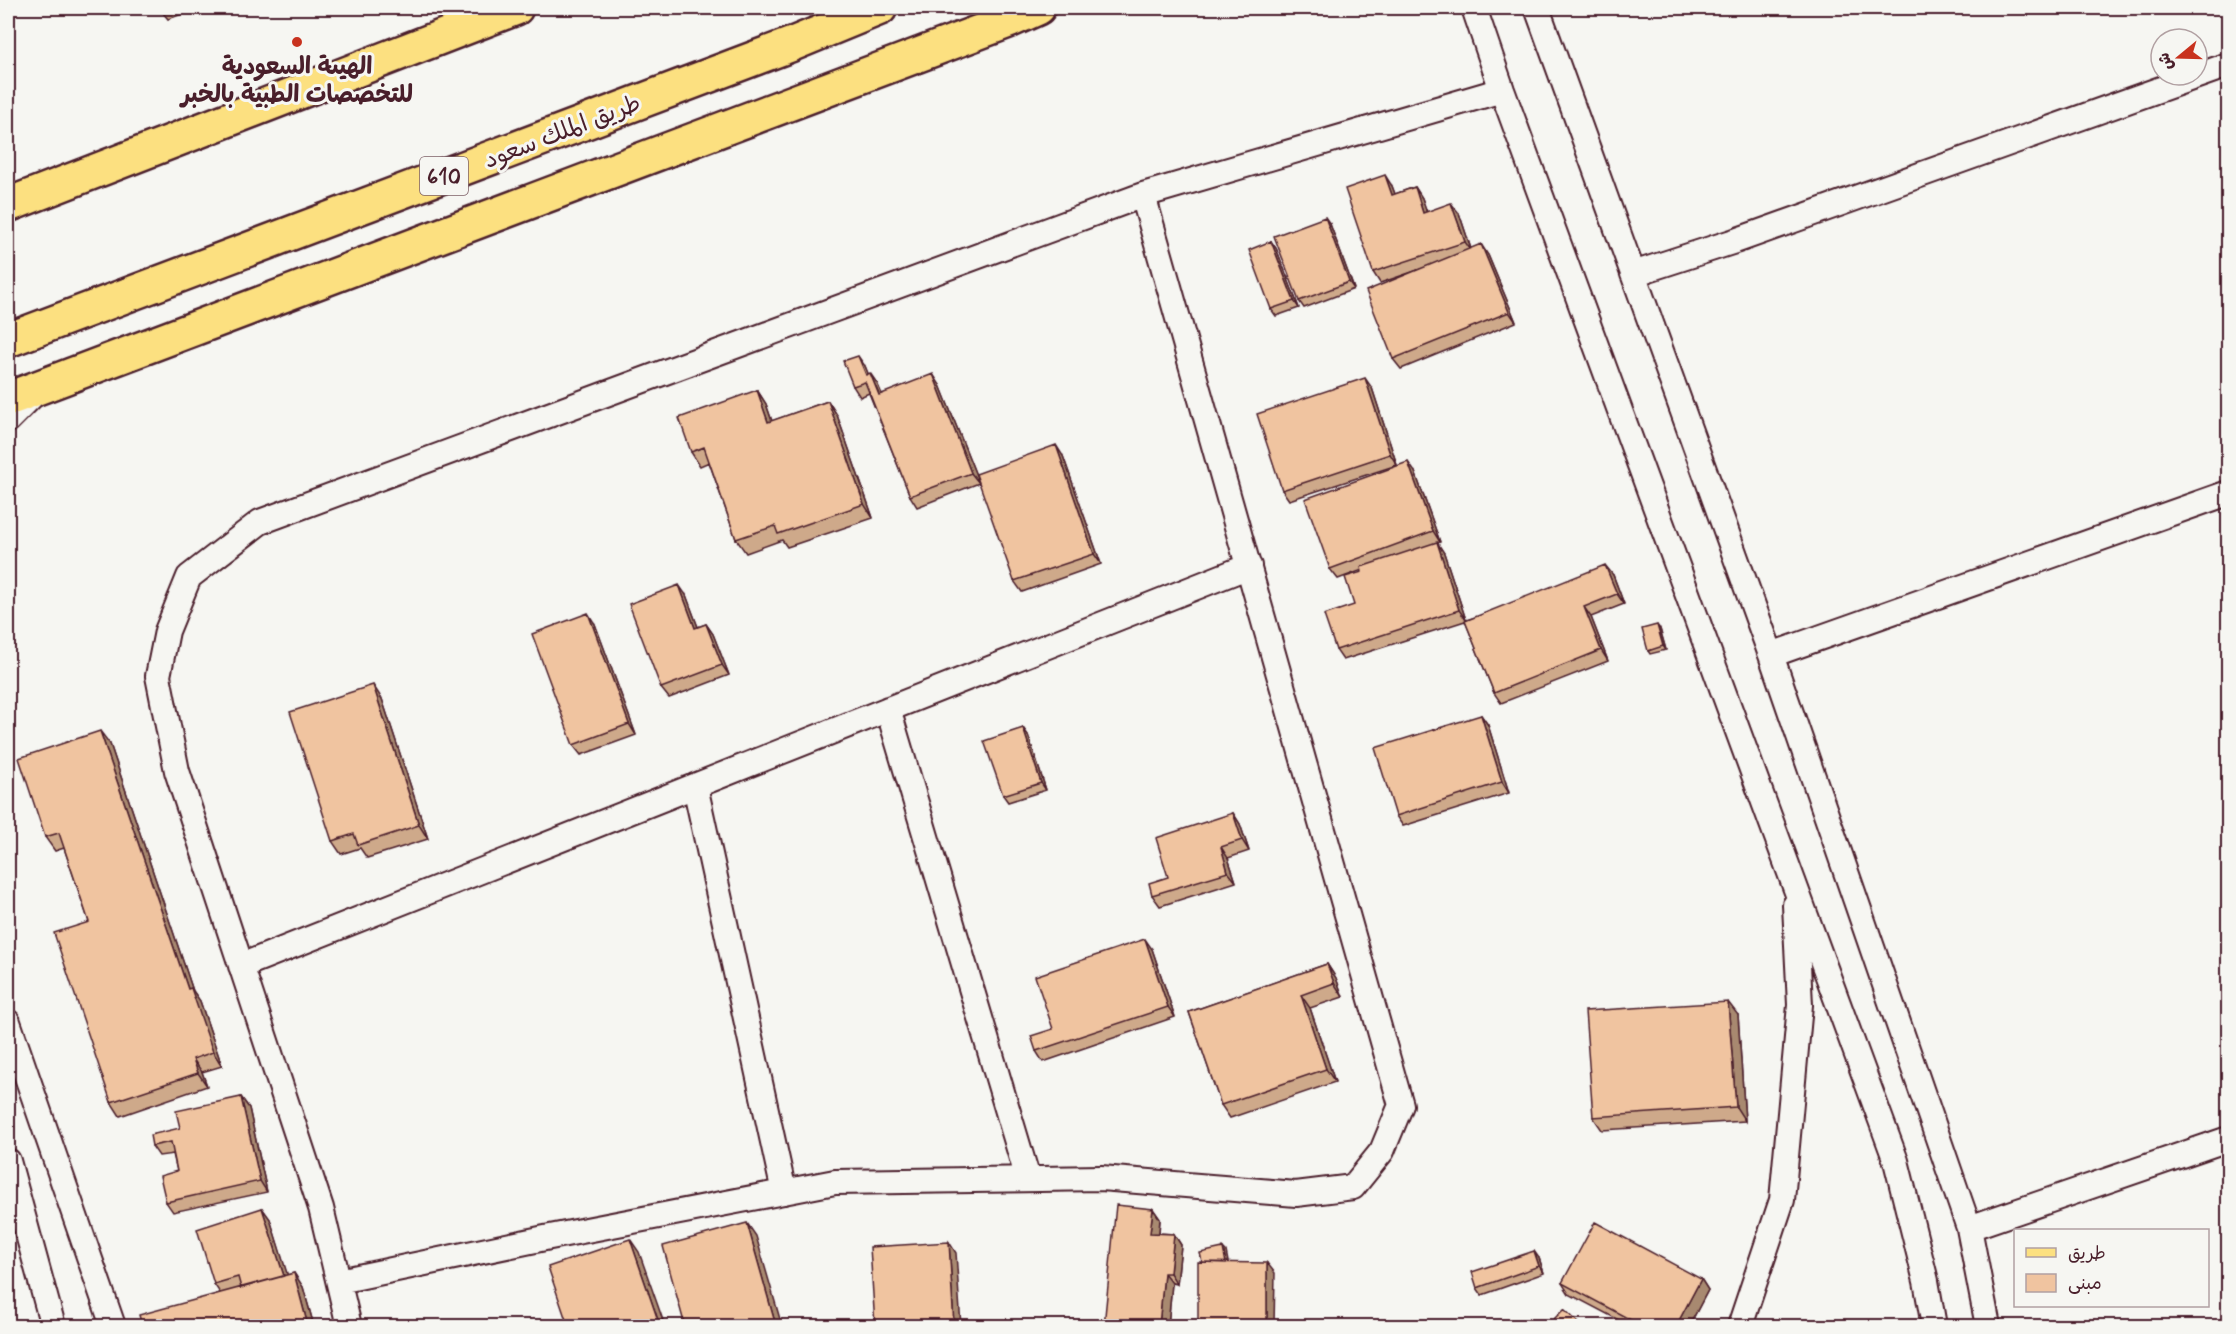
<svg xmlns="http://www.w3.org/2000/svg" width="2236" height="1334" font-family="Mynerve,'Playpen Sans Arabic',sans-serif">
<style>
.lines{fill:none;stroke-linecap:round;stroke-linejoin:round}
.minor-casing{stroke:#4a1f2b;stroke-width:28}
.primary-casing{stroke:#4a1f2b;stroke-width:38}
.minor{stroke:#f6f6f2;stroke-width:24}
.primary{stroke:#fce080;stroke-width:33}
.wall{fill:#cea98a;stroke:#4a1f2b;stroke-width:1.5}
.shaded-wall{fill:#a88970;stroke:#4a1f2b;stroke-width:1.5}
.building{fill:#f0c4a0;stroke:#4a1f2b;stroke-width:1.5}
.poi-dot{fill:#c8321e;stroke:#f6f6f2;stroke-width:2}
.labels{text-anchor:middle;stroke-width:6;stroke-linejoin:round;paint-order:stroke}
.shield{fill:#f6f6f2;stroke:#7e6067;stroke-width:1.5}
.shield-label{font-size:22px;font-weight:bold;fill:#4a1f2b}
.poi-label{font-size:24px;font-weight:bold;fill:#4a1f2b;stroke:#f6f6f2}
.street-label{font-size:24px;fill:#4a1f2b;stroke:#f6f6f2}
</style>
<rect width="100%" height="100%" fill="#f6f6f2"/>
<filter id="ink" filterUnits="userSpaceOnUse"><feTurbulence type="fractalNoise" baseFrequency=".0167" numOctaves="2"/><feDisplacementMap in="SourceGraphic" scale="12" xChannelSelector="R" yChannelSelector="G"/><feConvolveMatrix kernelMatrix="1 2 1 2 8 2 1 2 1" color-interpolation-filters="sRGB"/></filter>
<g filter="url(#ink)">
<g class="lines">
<defs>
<path id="minor" d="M 1474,8 L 1502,90 L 1896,1161 L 1926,1281 L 1934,1326
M 1537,8 L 1771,655 L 1969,1228 L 1988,1326
M 1633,274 L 1735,241 L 2228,65
M 8,420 L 36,392
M 1771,655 L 2228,493
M 888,709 L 1028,1179
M 695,786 L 784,1192
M 241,966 L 1249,566
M 8,1022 L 113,1326
M 8,1161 L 53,1326
M 1969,1228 L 2228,1139
M 339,1281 L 545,1238 L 835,1182 L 1101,1178 L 1296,1194 L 1353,1187 L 1382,1151 L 1401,1105 L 1143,195
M 349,1326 L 321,1208 L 177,771 L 158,676 L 167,631 L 189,577 L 260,522 L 1143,195 L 1502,90
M 1740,1326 L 1782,1200 L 1800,1005 L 1795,905"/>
<path id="primary" d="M 8,205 L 516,8
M 8,340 L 790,45 L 880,8
M 8,399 L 1011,20 L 1038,8"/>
</defs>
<!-- minor casing -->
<use href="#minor" class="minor-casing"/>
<!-- primary casing -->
<use href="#primary" class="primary-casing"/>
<!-- minor -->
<use href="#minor" class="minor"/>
<!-- primary -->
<use href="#primary" class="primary"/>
</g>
<!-- wall -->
<path class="wall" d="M 159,8 L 199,8 L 168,19 Z
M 1392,186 L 1395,194 L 1415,187 L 1422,198 L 1427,212 L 1459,213 L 1471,249 L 1488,255 L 1516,322 L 1401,369 L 1393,359 L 1421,269 L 1380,283 L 1373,272 Z
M 1330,224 L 1354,289 L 1304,308 L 1299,301 Z
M 1276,248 L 1299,308 L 1276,316 L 1271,309 Z
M 865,366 L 868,374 L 877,383 L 882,394 L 940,385 L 979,483 L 917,507 L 910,496 L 869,393 L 860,397 L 853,386 Z
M 1372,388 L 1397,465 L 1289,500 L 1282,490 Z
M 757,390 L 766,404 L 772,421 L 828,401 L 837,415 L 873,518 L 787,547 L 782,540 L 746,553 L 736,539 L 709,462 L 700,466 L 691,452 Z
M 1063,456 L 1101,564 L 1022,592 L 1014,581 Z
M 1415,472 L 1440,542 L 1437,543 L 1444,553 L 1466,620 L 1613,575 L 1624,604 L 1591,617 L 1608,661 L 1501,703 L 1494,693 L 1465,621 L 1343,660 L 1336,650 L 1354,605 L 1362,572 L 1362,570 L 1338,579 L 1330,569 Z
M 686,595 L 698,627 L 706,624 L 713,634 L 729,675 L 669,698 L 661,688 Z
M 595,624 L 636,735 L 581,755 L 573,745 Z
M 1660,629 L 1666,650 L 1650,654 L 1648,651 Z
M 382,699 L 428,839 L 367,858 L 360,848 L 341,854 L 332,841 Z
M 1481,715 L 1488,725 L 1509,793 L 1403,826 L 1396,816 Z
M 1023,728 L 1028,735 L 1046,790 L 1008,802 L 1003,795 Z
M 110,744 L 193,991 L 200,1001 L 222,1066 L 202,1072 L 207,1086 L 120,1116 L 111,1102 L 89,922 L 64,848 L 55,851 L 45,837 Z
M 1233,813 L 1240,824 L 1249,851 L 1228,858 L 1236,882 L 1160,906 L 1152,895 L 1168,877 Z
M 1152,949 L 1175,1017 L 1043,1062 L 1036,1051 L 1053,1029 Z
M 1327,964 L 1336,978 L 1343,997 L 1310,1008 L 1335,1082 L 1230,1118 L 1221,1105 L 1189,1012 Z
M 1738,1015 L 1745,1121 L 1602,1130 L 1593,1117 Z
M 241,1097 L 249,1108 L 267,1192 L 173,1212 L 166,1202 L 177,1171 L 173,1154 L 159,1156 L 152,1146 L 180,1128 Z
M 262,1208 L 270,1219 L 287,1275 L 294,1273 L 303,1287 L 314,1326 L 142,1326 L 220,1293 L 214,1284 Z
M 1153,1209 L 1160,1219 L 1159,1233 L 1174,1234 L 1181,1245 L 1177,1284 L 1172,1283 L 1168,1326 L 1104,1326 Z
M 1539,1258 L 1544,1273 L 1482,1295 L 1477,1288 Z
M 1701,1279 L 1708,1290 L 1689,1326 L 1630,1326 L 1569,1294 L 1562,1283 Z"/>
<!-- shaded-wall -->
<path class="shaded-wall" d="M 1385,175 L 1392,186 L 1399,205 L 1392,195 Z
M 1415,187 L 1422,198 L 1430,223 L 1423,213 Z
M 1451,203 L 1459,213 L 1472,252 L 1465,242 Z
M 1325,217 L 1330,224 L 1354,289 L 1349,282 Z
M 1271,241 L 1276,248 L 1299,308 L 1294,301 Z
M 1481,244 L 1488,255 L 1516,322 L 1509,312 Z
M 858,356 L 865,366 L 873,385 L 866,375 Z
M 870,373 L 877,383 L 886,406 L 879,395 Z
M 933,374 L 940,385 L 979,483 L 971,473 Z
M 1365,378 L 1372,388 L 1397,465 L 1390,454 Z
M 757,390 L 766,404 L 777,436 L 768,422 Z
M 828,401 L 837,415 L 873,518 L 864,504 Z
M 1056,445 L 1063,456 L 1101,564 L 1094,554 Z
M 1408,462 L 1415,472 L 1440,542 L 1433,531 Z
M 1437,542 L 1444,553 L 1466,620 L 1459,610 Z
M 1605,565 L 1613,575 L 1624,604 L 1617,594 Z
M 679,585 L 686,595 L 702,638 L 695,628 Z
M 1584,607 L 1591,617 L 1608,661 L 1601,650 Z
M 588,613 L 595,624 L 636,735 L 629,724 Z
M 706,624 L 713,634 L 729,675 L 722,665 Z
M 1657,625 L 1660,629 L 1666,650 L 1663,646 Z
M 373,685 L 382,699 L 428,839 L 419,825 Z
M 1481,715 L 1488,725 L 1509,793 L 1502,782 Z
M 1023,728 L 1028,735 L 1046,790 L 1041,783 Z
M 100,731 L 110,744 L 193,991 L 200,1001 L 222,1066 L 213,1052 L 188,989 Z
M 1233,813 L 1240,824 L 1249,851 L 1242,840 Z
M 1221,847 L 1228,858 L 1236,882 L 1228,872 Z
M 1145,939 L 1152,949 L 1175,1017 L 1168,1007 Z
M 1327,964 L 1336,978 L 1343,997 L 1334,983 Z
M 1301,995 L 1310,1008 L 1335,1082 L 1326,1069 Z
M 1728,1002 L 1738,1015 L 1745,1121 L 1736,1107 Z
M 193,1059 L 202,1072 L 207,1086 L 198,1073 Z
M 241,1097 L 249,1108 L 267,1192 L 260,1181 Z
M 262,1208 L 270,1219 L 291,1286 L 284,1276 Z
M 1153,1209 L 1160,1219 L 1158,1243 L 1150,1233 Z
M 747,1223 L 756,1236 L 782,1326 L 776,1326 Z
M 1174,1234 L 1181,1245 L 1177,1284 L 1170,1273 Z
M 630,1239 L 639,1252 L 665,1326 L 660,1326 Z
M 949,1242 L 956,1253 L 961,1326 L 954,1326 Z
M 1223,1248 L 1226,1251 L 1229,1267 L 1226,1264 Z
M 1534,1251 L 1539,1258 L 1544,1273 L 1539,1266 Z
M 1267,1263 L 1275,1273 L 1274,1326 L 1267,1326 Z
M 294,1273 L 303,1287 L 314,1326 L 308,1326 Z
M 1164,1273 L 1172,1283 L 1168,1326 L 1159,1326 Z
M 1701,1279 L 1708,1290 L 1689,1326 L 1676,1326 Z"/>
<!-- building -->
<path class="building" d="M 1385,175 L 1392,195 L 1415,187 L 1423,213 L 1451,203 L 1465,242 L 1373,272 L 1345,189 Z
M 1325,217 L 1349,282 L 1299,301 L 1274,236 Z
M 1271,241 L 1294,301 L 1271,309 L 1249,250 Z
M 1481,244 L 1509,312 L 1393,359 L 1366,291 Z
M 858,356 L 866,375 L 870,373 L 879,395 L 933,374 L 971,473 L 910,496 L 865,382 L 853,386 L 843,361 Z
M 1365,378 L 1390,454 L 1282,490 L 1257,414 Z
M 757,390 L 768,422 L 828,401 L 864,504 L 778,534 L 775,526 L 736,539 L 704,447 L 691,452 L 679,418 Z
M 1056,445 L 1094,554 L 1014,581 L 976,474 Z
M 1408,462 L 1433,531 L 1330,569 L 1305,499 Z
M 1437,542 L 1459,610 L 1336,650 L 1324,615 L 1354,605 L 1345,577 L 1362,572 L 1361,567 Z
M 1605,565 L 1617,594 L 1584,607 L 1601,650 L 1494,693 L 1465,621 Z
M 679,585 L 695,628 L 706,624 L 722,665 L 661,688 L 629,604 Z
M 588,613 L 629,724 L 573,745 L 532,634 Z
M 1657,625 L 1663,646 L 1648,651 L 1642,629 Z
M 373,685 L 419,825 L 358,845 L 354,834 L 332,841 L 290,712 Z
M 1481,715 L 1502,782 L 1396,816 L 1375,748 Z
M 1023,728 L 1041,783 L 1003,795 L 984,741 Z
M 100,731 L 188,989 L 191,988 L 213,1052 L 193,1059 L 198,1073 L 111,1102 L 54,933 L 89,922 L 59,833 L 45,837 L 19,758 Z
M 1233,813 L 1242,840 L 1221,847 L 1228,872 L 1152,895 L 1149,883 L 1168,877 L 1156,838 Z
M 1145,939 L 1168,1007 L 1036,1051 L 1031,1036 L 1053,1029 L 1035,976 Z
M 1327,964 L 1334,983 L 1301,995 L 1326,1069 L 1221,1105 L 1189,1012 Z
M 1728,1002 L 1736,1107 L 1593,1117 L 1585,1011 Z
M 241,1097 L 260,1181 L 166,1202 L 160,1176 L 177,1171 L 171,1142 L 152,1146 L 150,1135 L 180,1128 L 176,1111 Z
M 1116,1205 L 1153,1209 L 1150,1233 L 1174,1234 L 1170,1273 L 1164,1273 L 1159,1326 L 1104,1326 Z
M 262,1208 L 284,1276 L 241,1288 L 238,1277 L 214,1284 L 197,1229 Z
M 1595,1222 L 1701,1279 L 1676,1326 L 1642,1326 L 1562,1283 Z
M 747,1223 L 776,1326 L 685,1326 L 663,1246 Z
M 630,1239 L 660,1326 L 568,1326 L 548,1267 Z
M 949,1242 L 954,1326 L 875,1326 L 870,1247 Z
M 1223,1248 L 1226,1263 L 1202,1262 L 1200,1253 Z
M 1534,1251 L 1539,1266 L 1477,1288 L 1472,1272 Z
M 1198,1262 L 1267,1263 L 1267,1326 L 1198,1326 Z
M 294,1273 L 308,1326 L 142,1326 L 139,1315 Z
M 1564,1309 L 1582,1326 L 1547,1326 Z"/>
</g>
<!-- markers -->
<circle class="poi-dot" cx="297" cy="42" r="6"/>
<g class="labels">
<!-- shield labels -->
<rect class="shield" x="420" y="157" width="48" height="38" rx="4.5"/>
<g class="shield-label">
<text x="444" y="184">610</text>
</g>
<!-- poi labels -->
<g class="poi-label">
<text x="297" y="74">الهيىة السعودية<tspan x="297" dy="28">للتخصصات الطبية بالخبر</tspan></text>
</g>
<!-- street labels -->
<g class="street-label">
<text transform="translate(562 131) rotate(-21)" y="8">طريق الملك سعود</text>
</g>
</g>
<!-- margin -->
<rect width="2236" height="1334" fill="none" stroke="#f6f6f2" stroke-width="30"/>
<rect x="15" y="15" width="2206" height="1304" fill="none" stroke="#4a1f2b" stroke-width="2" filter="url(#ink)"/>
<!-- legend -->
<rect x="2014" y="1229" width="195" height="78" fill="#f6f6f2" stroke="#b1a0a2" stroke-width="1.5"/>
<rect x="2026" y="1248" width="30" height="9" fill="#fce080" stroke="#b1a0a2" stroke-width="1.5"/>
<text x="2068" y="1259" font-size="18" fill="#4a1f2b">طريق</text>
<rect x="2026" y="1274" width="30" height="18" fill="#f0c4a0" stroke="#b1a0a2" stroke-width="1.5"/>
<text x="2068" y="1289" font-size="18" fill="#4a1f2b">مبنى</text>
<!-- north arrow -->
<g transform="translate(2179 57) rotate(251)"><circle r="28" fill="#f6f6f2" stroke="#b1a0a2" stroke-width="1.5"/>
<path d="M0-4.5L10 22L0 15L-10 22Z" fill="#c8321e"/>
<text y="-9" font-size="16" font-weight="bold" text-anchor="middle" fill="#4a1f2b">ش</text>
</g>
</svg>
